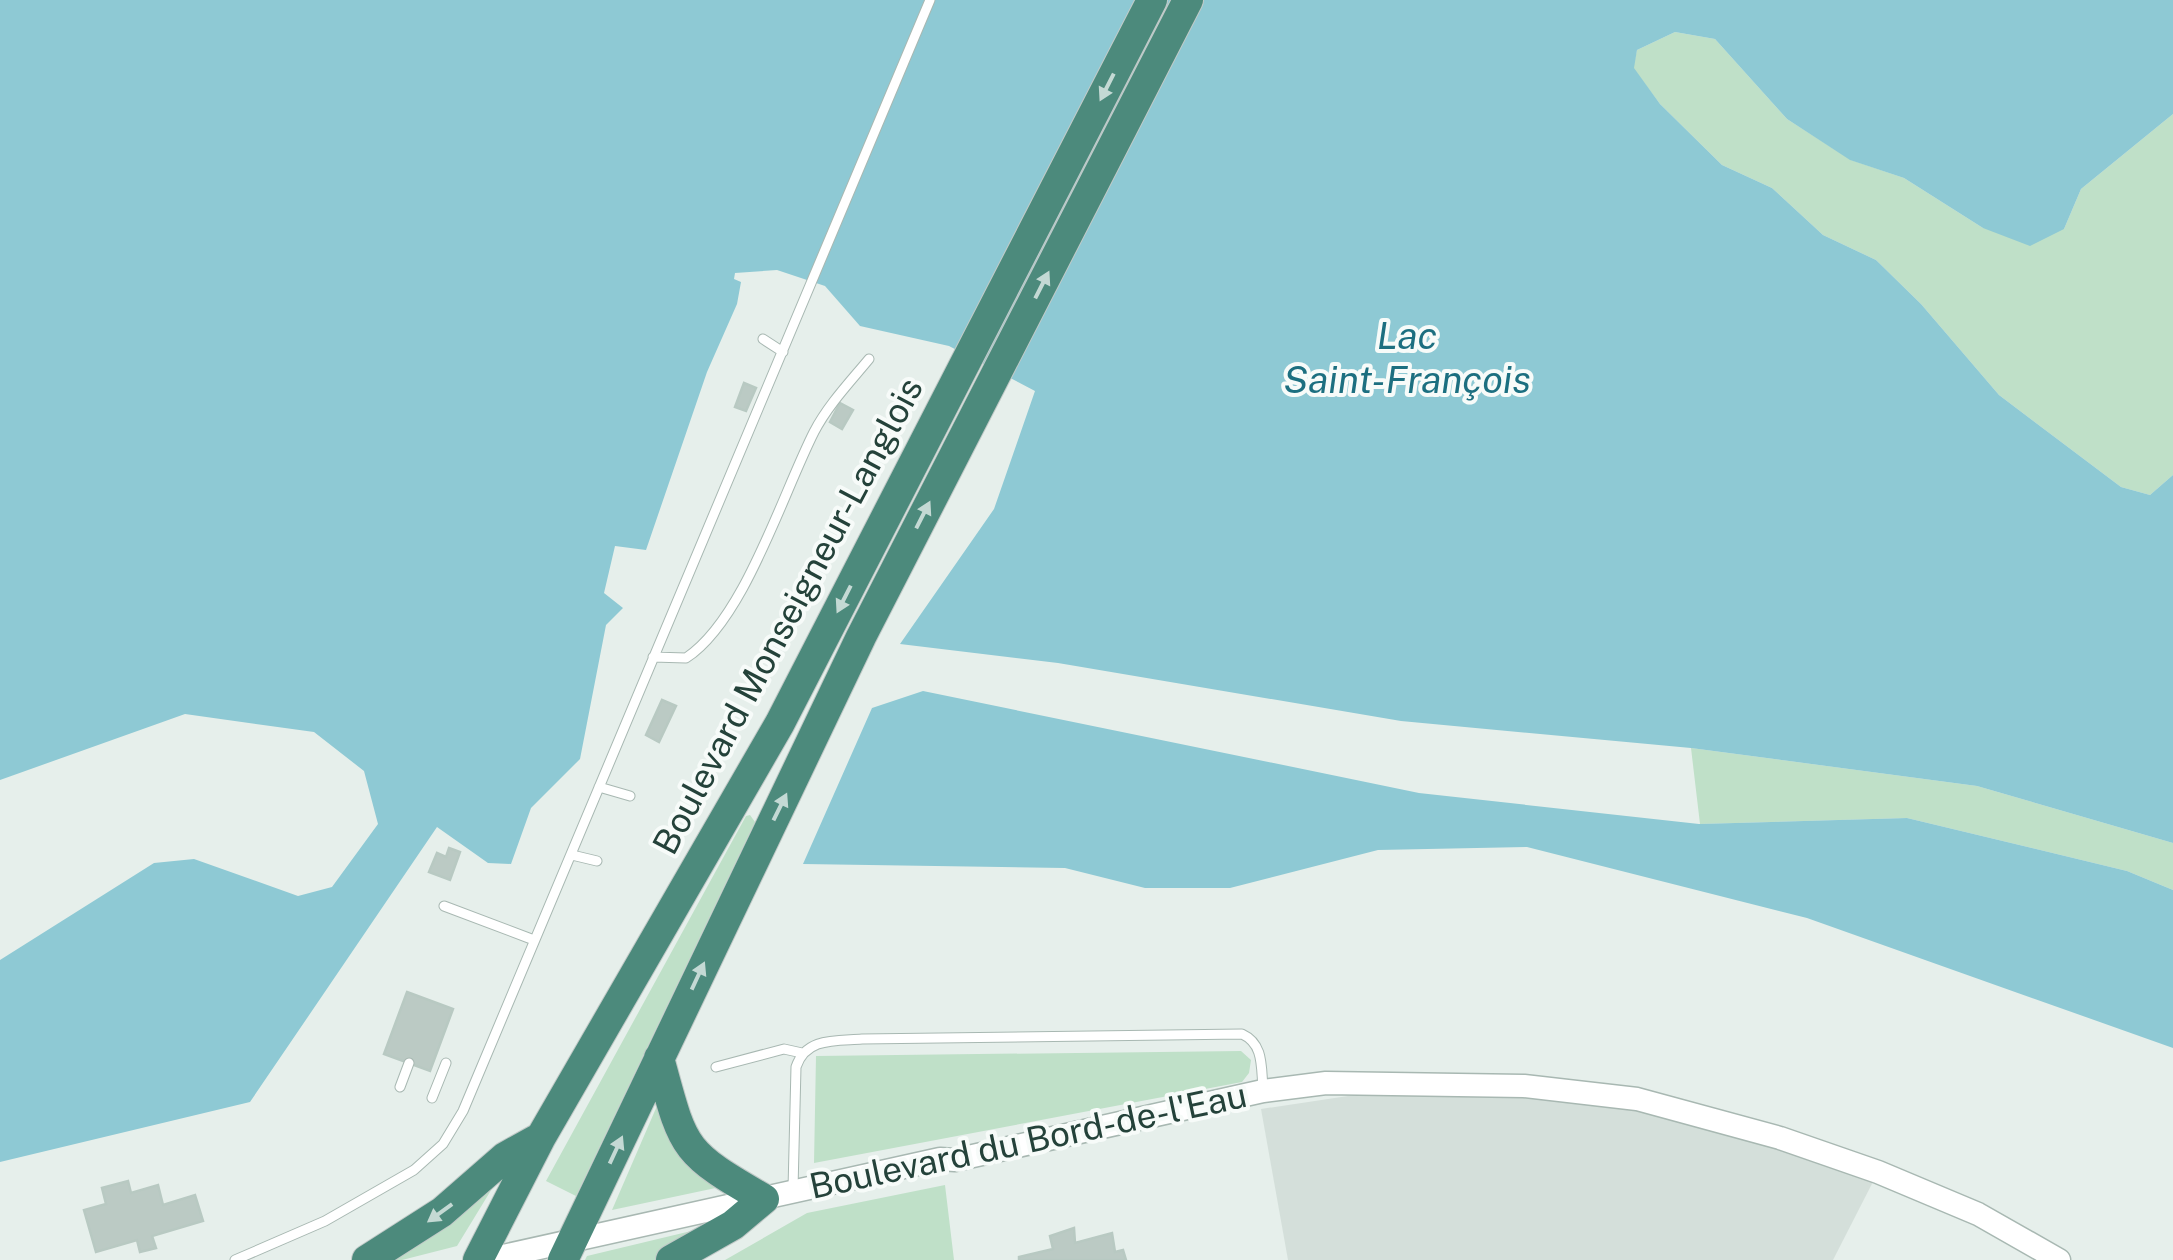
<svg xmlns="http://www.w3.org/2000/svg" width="2173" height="1260" font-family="'Public Sans',sans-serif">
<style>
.built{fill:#d4dfda}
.green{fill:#bfe0c8}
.water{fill:#8ec9d4}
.building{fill:#bbcac4;stroke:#b8c9c2;stroke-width:2.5}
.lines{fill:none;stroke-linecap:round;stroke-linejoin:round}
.service-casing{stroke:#a8b8b2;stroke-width:11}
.tertiary-casing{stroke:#a8b8b2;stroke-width:25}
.trunk-casing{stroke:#c2cac8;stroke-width:32}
.service{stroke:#fff;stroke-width:9}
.tertiary{stroke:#fff;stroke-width:22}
.trunk{stroke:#4c8a7c;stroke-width:30}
.oneway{fill:#c4d9d4}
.labels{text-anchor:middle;stroke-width:8;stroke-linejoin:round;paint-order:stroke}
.street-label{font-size:35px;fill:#24423a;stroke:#f7fbf9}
.water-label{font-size:38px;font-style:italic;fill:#1c6f80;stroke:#f7fbf9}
</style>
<rect width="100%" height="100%" fill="#e6efeb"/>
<!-- built -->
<path class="built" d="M 1421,1085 L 1637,1099 L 1878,1172 L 1833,1260 L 1288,1260 L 1261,1109 Z"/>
<!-- green -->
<path class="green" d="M 1675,32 L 1715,39 L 1787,119 L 1851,160 L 1904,178 L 1983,228 L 2064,229 L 2081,189 L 2173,114 L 2173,475 L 2150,495 L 2121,487 L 1999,395 L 1921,304 L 1876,260 L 1823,235 L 1772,188 L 1722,165 L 1660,104 L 1633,68 L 1637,50 Z
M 1691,748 L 1977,786 L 2173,843 L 2173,890 L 2127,871 L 1907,818 L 1700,824 Z
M 750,815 L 755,822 L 576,1196 L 546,1181 L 746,816 Z
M 1241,1051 L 1251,1060 L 1249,1073 L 1242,1082 L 814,1163 L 816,1056 Z
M 660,1099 L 725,1186 L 612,1210 Z
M 945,1185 L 954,1260 L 725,1260 L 807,1213 Z
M 493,1187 L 457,1246 L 402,1260 L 385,1260 Z
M 712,1226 L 656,1260 L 585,1260 L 587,1256 Z"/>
<!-- water -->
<path class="water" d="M 0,0 L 2173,0 L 2173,114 L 2081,189 L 2064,229 L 2030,246 L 1983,228 L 1904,178 L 1850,160 L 1787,119 L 1715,39 L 1675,32 L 1637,50 L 1634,68 L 1660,104 L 1722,165 L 1772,188 L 1823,235 L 1876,260 L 1921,304 L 1999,395 L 2121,487 L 2150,495 L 2173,475 L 2173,843 L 1977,786 L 1691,748 L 1401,721 L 1058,663 L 900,644 L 994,509 L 1035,391 L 949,346 L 860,326 L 825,286 L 777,270 L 735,273 L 734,279 L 741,282 L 737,304 L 707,372 L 646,550 L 615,546 L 604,593 L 623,608 L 606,625 L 580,759 L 531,808 L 511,864 L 488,863 L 437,827 L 250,1102 L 0,1162 L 0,960 L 154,863 L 194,859 L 298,896 L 332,887 L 378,824 L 364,771 L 314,732 L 185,714 L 0,780 Z
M 923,691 L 1419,793 L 1699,824 L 1907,818 L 2127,871 L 2173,890 L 2173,1048 L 1807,918 L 1527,847 L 1378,850 L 1230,888 L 1145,888 L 1065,868 L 803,864 L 872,708 Z"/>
<!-- building -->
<path class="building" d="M 744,383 L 756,388 L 746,411 L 735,407 Z
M 840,403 L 853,410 L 842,429 L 830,422 Z
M 662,700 L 676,706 L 659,742 L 646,735 Z
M 449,848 L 460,852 L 450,880 L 429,872 L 437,853 L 446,857 Z
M 407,992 L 453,1009 L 430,1071 L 384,1054 Z
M 128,1181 L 131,1193 L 158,1185 L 163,1205 L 195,1195 L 203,1221 L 152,1236 L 156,1248 L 140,1252 L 137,1240 L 96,1252 L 84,1210 L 106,1204 L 102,1188 Z
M 1074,1228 L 1075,1243 L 1112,1233 L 1115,1252 L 1123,1250 L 1126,1260 L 1019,1260 L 1019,1257 L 1053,1249 L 1050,1236 Z"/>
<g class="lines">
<defs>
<path id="service" d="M 763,339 L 783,352
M 653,657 L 686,658 C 744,620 782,495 814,432 C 828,405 850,382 869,359
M 599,787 L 630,796
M 572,855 L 597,861
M 444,906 L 534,940
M 716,1067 L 784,1049 L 802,1053
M 400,1087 L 409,1063
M 432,1098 L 446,1063
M 793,1189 L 796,1067 C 806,1037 836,1041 862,1039 L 1242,1034 C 1264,1044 1261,1067 1263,1088
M 235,1260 L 325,1221 L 414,1170 L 443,1144 L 463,1111 L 930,0"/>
<path id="tertiary" d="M 485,1260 L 940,1159 L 955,1160 L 1263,1091 L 1326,1083 L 1524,1086 L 1637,1099 L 1780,1138 L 1878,1172 L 1978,1214 L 2059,1260"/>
<path id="trunk" d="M 659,1058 C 684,1150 681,1151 764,1199 L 733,1225 L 671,1260
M 367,1260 L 442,1212 L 505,1157 L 541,1137
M 478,1260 L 541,1137 L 780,723 L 1152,0
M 563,1260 L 861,637 L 1188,0"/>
</defs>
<!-- service casing -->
<use href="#service" class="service-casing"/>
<!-- tertiary casing -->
<use href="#tertiary" class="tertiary-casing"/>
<!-- trunk casing -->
<use href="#trunk" class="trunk-casing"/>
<!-- service -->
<use href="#service" class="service"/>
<!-- tertiary -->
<use href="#tertiary" class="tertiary"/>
<!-- trunk -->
<use href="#trunk" class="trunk"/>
</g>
<!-- one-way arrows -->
<defs><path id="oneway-solid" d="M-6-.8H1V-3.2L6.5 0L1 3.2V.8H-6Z" transform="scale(2.5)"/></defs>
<g class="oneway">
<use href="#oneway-solid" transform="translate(1107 87) rotate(117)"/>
<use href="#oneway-solid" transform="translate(1042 285) rotate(-63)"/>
<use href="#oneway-solid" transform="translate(923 515) rotate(-63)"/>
<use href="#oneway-solid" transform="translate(844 599) rotate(117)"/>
<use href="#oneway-solid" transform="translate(780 807) rotate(-64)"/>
<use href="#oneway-solid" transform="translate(698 976) rotate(-65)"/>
<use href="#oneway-solid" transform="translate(616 1150) rotate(-65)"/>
<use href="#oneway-solid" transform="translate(440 1213) rotate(144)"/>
</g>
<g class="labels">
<!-- street labels -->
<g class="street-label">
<text transform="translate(788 616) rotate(-62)" y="12">Boulevard Monseigneur-Langlois</text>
<text transform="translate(1028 1141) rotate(-12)" y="12">Boulevard du Bord-de-l'Eau</text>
</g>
<!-- water labels -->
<g class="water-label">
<text x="1407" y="349">Lac<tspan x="1407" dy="44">Saint-François</tspan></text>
</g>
</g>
</svg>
